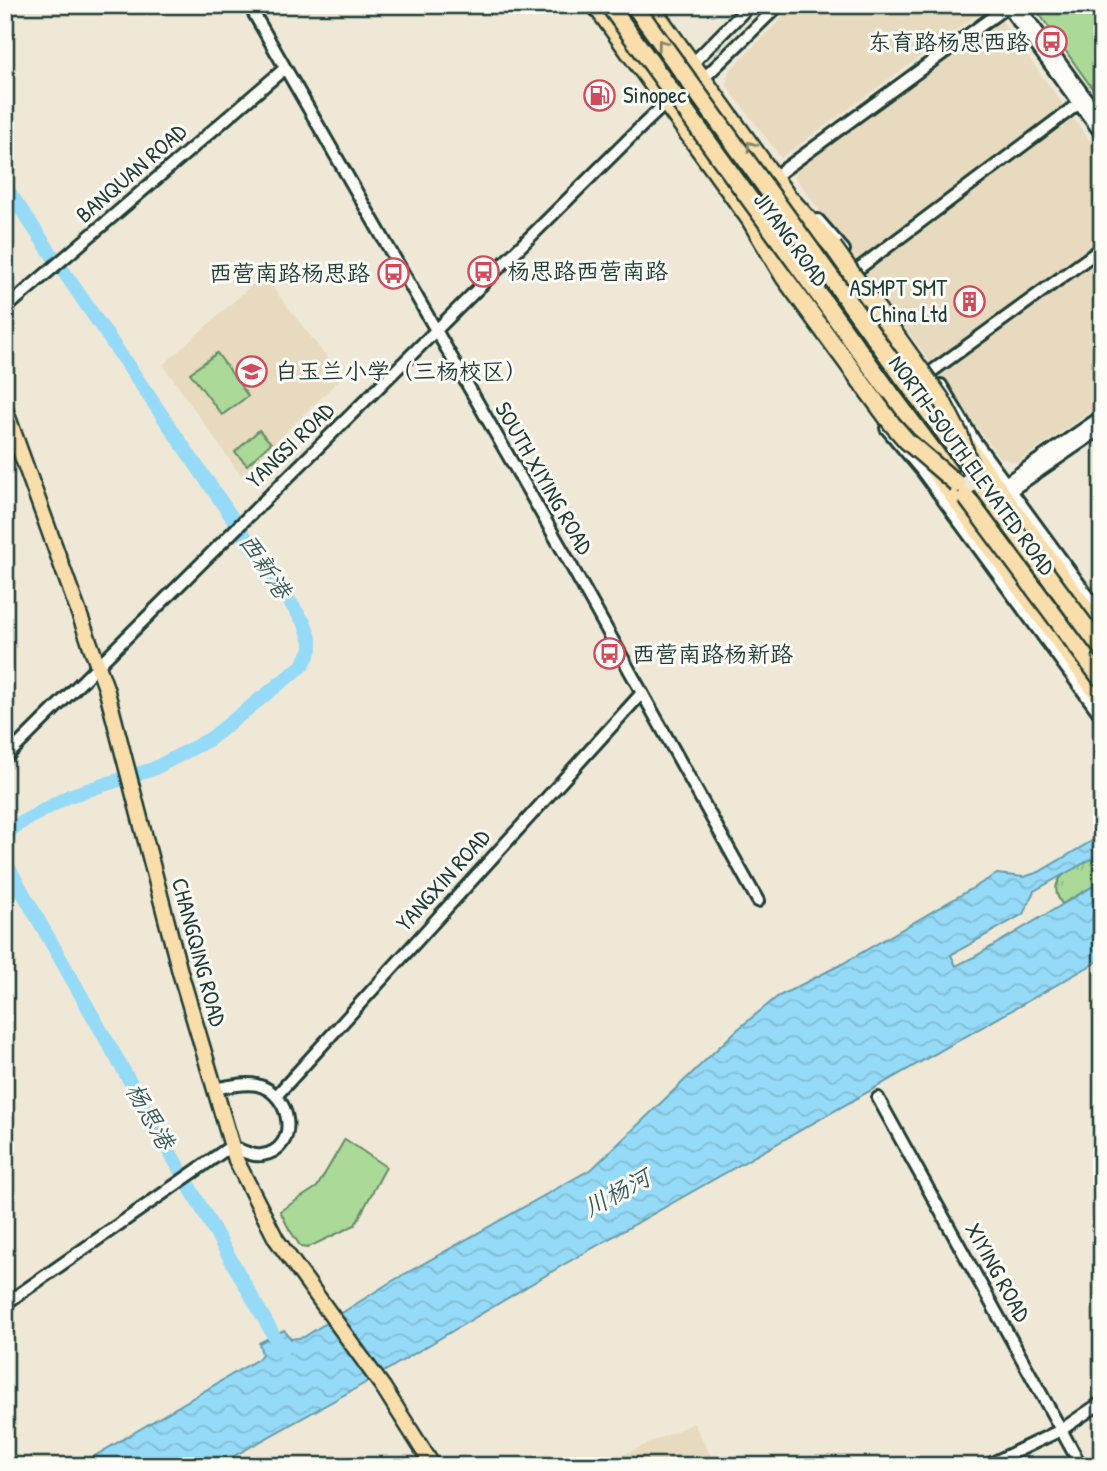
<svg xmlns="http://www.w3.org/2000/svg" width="1107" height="1471" font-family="'Patrick Hand','LXGW WenKai TC',sans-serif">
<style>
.built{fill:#e7dabf}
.green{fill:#abd998;stroke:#658b66;stroke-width:2}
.park{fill:url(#park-tufts);stroke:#658b66;stroke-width:2}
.water{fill:url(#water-waves);stroke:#669ba9;stroke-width:2}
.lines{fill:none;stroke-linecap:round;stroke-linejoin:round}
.river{stroke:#95daf7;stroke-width:14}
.minor-casing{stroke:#1f3d34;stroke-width:16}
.major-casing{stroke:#1f3d34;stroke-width:19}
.highway-casing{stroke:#1f3d34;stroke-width:21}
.minor{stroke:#fdfcf7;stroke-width:10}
.major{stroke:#f9ddab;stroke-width:14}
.highway{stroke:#f9ddab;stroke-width:16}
.highway-bridge-casing{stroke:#1f3d34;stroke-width:21;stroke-linecap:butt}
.highway-bridge{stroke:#f9ddab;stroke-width:16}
.oneway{stroke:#81856a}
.labels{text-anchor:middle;stroke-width:6;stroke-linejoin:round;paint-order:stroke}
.poi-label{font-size:23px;fill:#1f3d34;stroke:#fdfcf7;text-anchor:start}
.street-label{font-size:23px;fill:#1f3d34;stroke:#fdfcf7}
.water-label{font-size:24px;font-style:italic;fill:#375c5b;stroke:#fdfcf7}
</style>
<defs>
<pattern id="park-tufts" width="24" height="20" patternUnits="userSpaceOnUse" patternTransform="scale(1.75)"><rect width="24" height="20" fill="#abd998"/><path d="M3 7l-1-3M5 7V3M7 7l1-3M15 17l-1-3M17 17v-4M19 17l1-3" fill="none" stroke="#93bb84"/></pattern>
<pattern id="water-waves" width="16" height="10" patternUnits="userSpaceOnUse" patternTransform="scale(1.75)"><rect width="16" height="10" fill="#95daf7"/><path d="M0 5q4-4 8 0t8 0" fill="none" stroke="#80bcd4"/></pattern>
</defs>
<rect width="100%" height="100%" fill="#f0e8d6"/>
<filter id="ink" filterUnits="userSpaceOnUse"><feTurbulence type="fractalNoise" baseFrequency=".0143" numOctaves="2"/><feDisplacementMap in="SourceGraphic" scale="14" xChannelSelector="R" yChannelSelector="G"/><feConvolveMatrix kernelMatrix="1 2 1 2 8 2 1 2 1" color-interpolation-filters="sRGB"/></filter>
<g filter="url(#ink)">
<!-- built -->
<path class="built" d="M 795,5 L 982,5 L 980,13 L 781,158 L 727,86 L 727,78 L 730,70 Z
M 1000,19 L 1102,157 L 1102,404 L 1017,463 L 999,457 L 795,177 L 798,166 Z
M 263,275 L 342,377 L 241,476 L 163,365 Z
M 694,1423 L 716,1466 L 607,1466 L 605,1463 Z"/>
<!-- green -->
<path class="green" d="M 1033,5 L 1102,5 L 1102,102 Z
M 217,353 L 248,396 L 222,415 L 190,373 Z
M 259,430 L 271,443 L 247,465 L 235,452 Z
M 345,1139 L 386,1167 L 355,1225 L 307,1248 L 301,1247 L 289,1229 L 280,1211 L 317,1187 Z"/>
<!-- park -->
<path class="park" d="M 1102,853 L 1102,881 L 1062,904 C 1041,875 1082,865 1102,853 Z"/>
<!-- water -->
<path class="water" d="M 1102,835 L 1102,853 L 1034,891 L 1023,914 L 951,955 L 956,966 L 974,957 L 1102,881 L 1102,959 L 563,1265 L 360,1386 L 216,1466 L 78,1466 L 258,1359 L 262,1354 L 259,1343 L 284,1330 L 291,1339 L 304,1337 L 389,1283 L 593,1168 L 737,1030 L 777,997 L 842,964 L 997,874 L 1024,877 L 1039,872 Z"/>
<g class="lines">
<!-- river -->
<path class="river" d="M 5,186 L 305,624 L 311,641 L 311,649 L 303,665 L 210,739 L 153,769 L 69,796 L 19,824 L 5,835
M 5,861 L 282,1350"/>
<defs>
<path id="minor" d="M 249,5 L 563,551 L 758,901
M 1006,5 L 1102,135
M 1018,5 L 1102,120
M 670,96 L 693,63 L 750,5
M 774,177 L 1009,5
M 818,220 L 844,250
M 858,269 L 1086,98
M 5,309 L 284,69
M 931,372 L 1102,248
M 941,385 L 974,440 L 1102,615
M 886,428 L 922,471 L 1102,717
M 1006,494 L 1102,428
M 971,511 L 998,488 L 1102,416
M 5,758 L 645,123 L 665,104 L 703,79 L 779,5
M 277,1095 L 641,694
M 878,1098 L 1081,1466
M 5,1304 L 231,1146 C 241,1150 252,1157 262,1155 C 301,1149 292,1093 257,1085 C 243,1082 227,1087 214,1089
M 986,1466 L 1061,1430 L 1102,1402"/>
<path id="major" d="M 594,5 L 757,231
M 651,5 L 797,208
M 5,409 L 106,688 L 180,972 L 236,1160 L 276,1239 L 383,1387 L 433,1466
M 965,441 L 1102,630
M 929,465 L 1102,701"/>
<path id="highway" d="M 792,201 L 833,247
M 752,223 L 784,277
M 903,377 L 969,466
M 888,390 L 949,472"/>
</defs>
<!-- minor casing -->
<use href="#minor" class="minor-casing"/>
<!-- major casing -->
<use href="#major" class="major-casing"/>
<!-- highway casing -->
<use href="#highway" class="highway-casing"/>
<!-- minor -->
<use href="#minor" class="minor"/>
<!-- major -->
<use href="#major" class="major"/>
<!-- highway -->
<use href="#highway" class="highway"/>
<defs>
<path id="highway-bridge" d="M 609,5 L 888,390
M 634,5 L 903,377
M 833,247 L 941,399 L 960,436 L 972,472
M 784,277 L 892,424 L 907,441 L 957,484
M 982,486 L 1102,649
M 966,497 L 1102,680"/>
</defs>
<!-- highway-bridge casing -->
<use href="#highway-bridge" class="highway-bridge-casing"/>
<!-- highway-bridge -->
<use href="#highway-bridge" class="highway-bridge"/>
</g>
<!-- one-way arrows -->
<defs><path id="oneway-chevron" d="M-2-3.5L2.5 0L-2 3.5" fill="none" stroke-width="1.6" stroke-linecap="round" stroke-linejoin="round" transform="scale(1.75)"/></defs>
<g class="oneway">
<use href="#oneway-chevron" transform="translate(662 44) rotate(-126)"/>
<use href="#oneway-chevron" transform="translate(751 146) rotate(-126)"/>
</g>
</g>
<!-- icons -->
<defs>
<symbol id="bus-ring" viewBox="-11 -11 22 22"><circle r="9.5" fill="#fdfcf7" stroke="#d1495b" stroke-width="1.5"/><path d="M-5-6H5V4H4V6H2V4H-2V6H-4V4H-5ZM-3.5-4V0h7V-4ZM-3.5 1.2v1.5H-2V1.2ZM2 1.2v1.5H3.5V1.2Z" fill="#d1495b"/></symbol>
<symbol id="fuel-ring" viewBox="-11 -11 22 22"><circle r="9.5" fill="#fdfcf7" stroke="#d1495b" stroke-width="1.5"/><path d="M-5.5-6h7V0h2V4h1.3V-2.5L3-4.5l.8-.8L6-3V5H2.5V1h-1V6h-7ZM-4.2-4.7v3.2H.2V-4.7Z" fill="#d1495b"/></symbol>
<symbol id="building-ring" viewBox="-11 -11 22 22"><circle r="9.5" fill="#fdfcf7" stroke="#d1495b" stroke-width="1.5"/><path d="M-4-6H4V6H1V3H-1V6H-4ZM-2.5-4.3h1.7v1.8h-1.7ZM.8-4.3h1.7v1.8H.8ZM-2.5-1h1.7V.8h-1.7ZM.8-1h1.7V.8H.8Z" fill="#d1495b"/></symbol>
<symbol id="school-ring" viewBox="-11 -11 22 22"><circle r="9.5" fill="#fdfcf7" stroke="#d1495b" stroke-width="1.5"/><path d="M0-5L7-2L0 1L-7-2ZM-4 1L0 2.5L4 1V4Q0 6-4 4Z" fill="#d1495b"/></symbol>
</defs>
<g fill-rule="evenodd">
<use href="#bus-ring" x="1034" y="24" width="35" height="35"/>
<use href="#fuel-ring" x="582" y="78" width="35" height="35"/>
<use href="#bus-ring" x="466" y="254" width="35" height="35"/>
<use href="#bus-ring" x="376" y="256" width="35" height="35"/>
<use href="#building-ring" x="952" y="284" width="35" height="35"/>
<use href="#school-ring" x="234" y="354" width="35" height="35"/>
<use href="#bus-ring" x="592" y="636" width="35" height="35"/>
</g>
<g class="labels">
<!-- poi labels -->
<g class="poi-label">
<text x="1029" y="50" text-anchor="end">东育路杨思西路</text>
<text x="623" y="103">Sinopec</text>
<text x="507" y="279">杨思路西营南路</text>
<text x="370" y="281" text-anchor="end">西营南路杨思路</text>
<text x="947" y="296" text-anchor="end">ASMPT SMT<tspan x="947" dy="26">China Ltd</tspan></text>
<text x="275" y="379">白玉兰小学（三杨校区）</text>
<text x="632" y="662">西营南路杨新路</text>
</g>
<!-- street labels -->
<g class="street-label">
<text transform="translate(131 173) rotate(-41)" y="8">BANQUAN ROAD</text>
<text transform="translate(791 239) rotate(54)" y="8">JIYANG ROAD</text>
<text transform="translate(290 445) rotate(-44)" y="8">YANGSI ROAD</text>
<text transform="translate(972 465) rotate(54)" y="8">NORTH-SOUTH ELEVATED ROAD</text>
<text transform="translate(544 478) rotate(60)" y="8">SOUTH XIYING ROAD</text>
<text transform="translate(443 880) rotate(-48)" y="8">YANGXIN ROAD</text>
<text transform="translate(199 952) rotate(75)" y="8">CHANGQING ROAD</text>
<text transform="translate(998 1272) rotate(61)" y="8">XIYING ROAD</text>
</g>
<!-- water labels -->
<g class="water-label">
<text transform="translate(265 566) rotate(56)" y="8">西新港</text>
<text transform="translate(150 1116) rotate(60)" y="8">杨思港</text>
<text transform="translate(617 1193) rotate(-29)" y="8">川杨河</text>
</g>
</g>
<!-- margin -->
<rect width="1107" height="1471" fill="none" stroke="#fdfcf7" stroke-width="28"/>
<rect x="14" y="14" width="1079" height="1443" fill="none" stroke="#1f3d34" stroke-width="2.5" filter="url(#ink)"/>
</svg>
